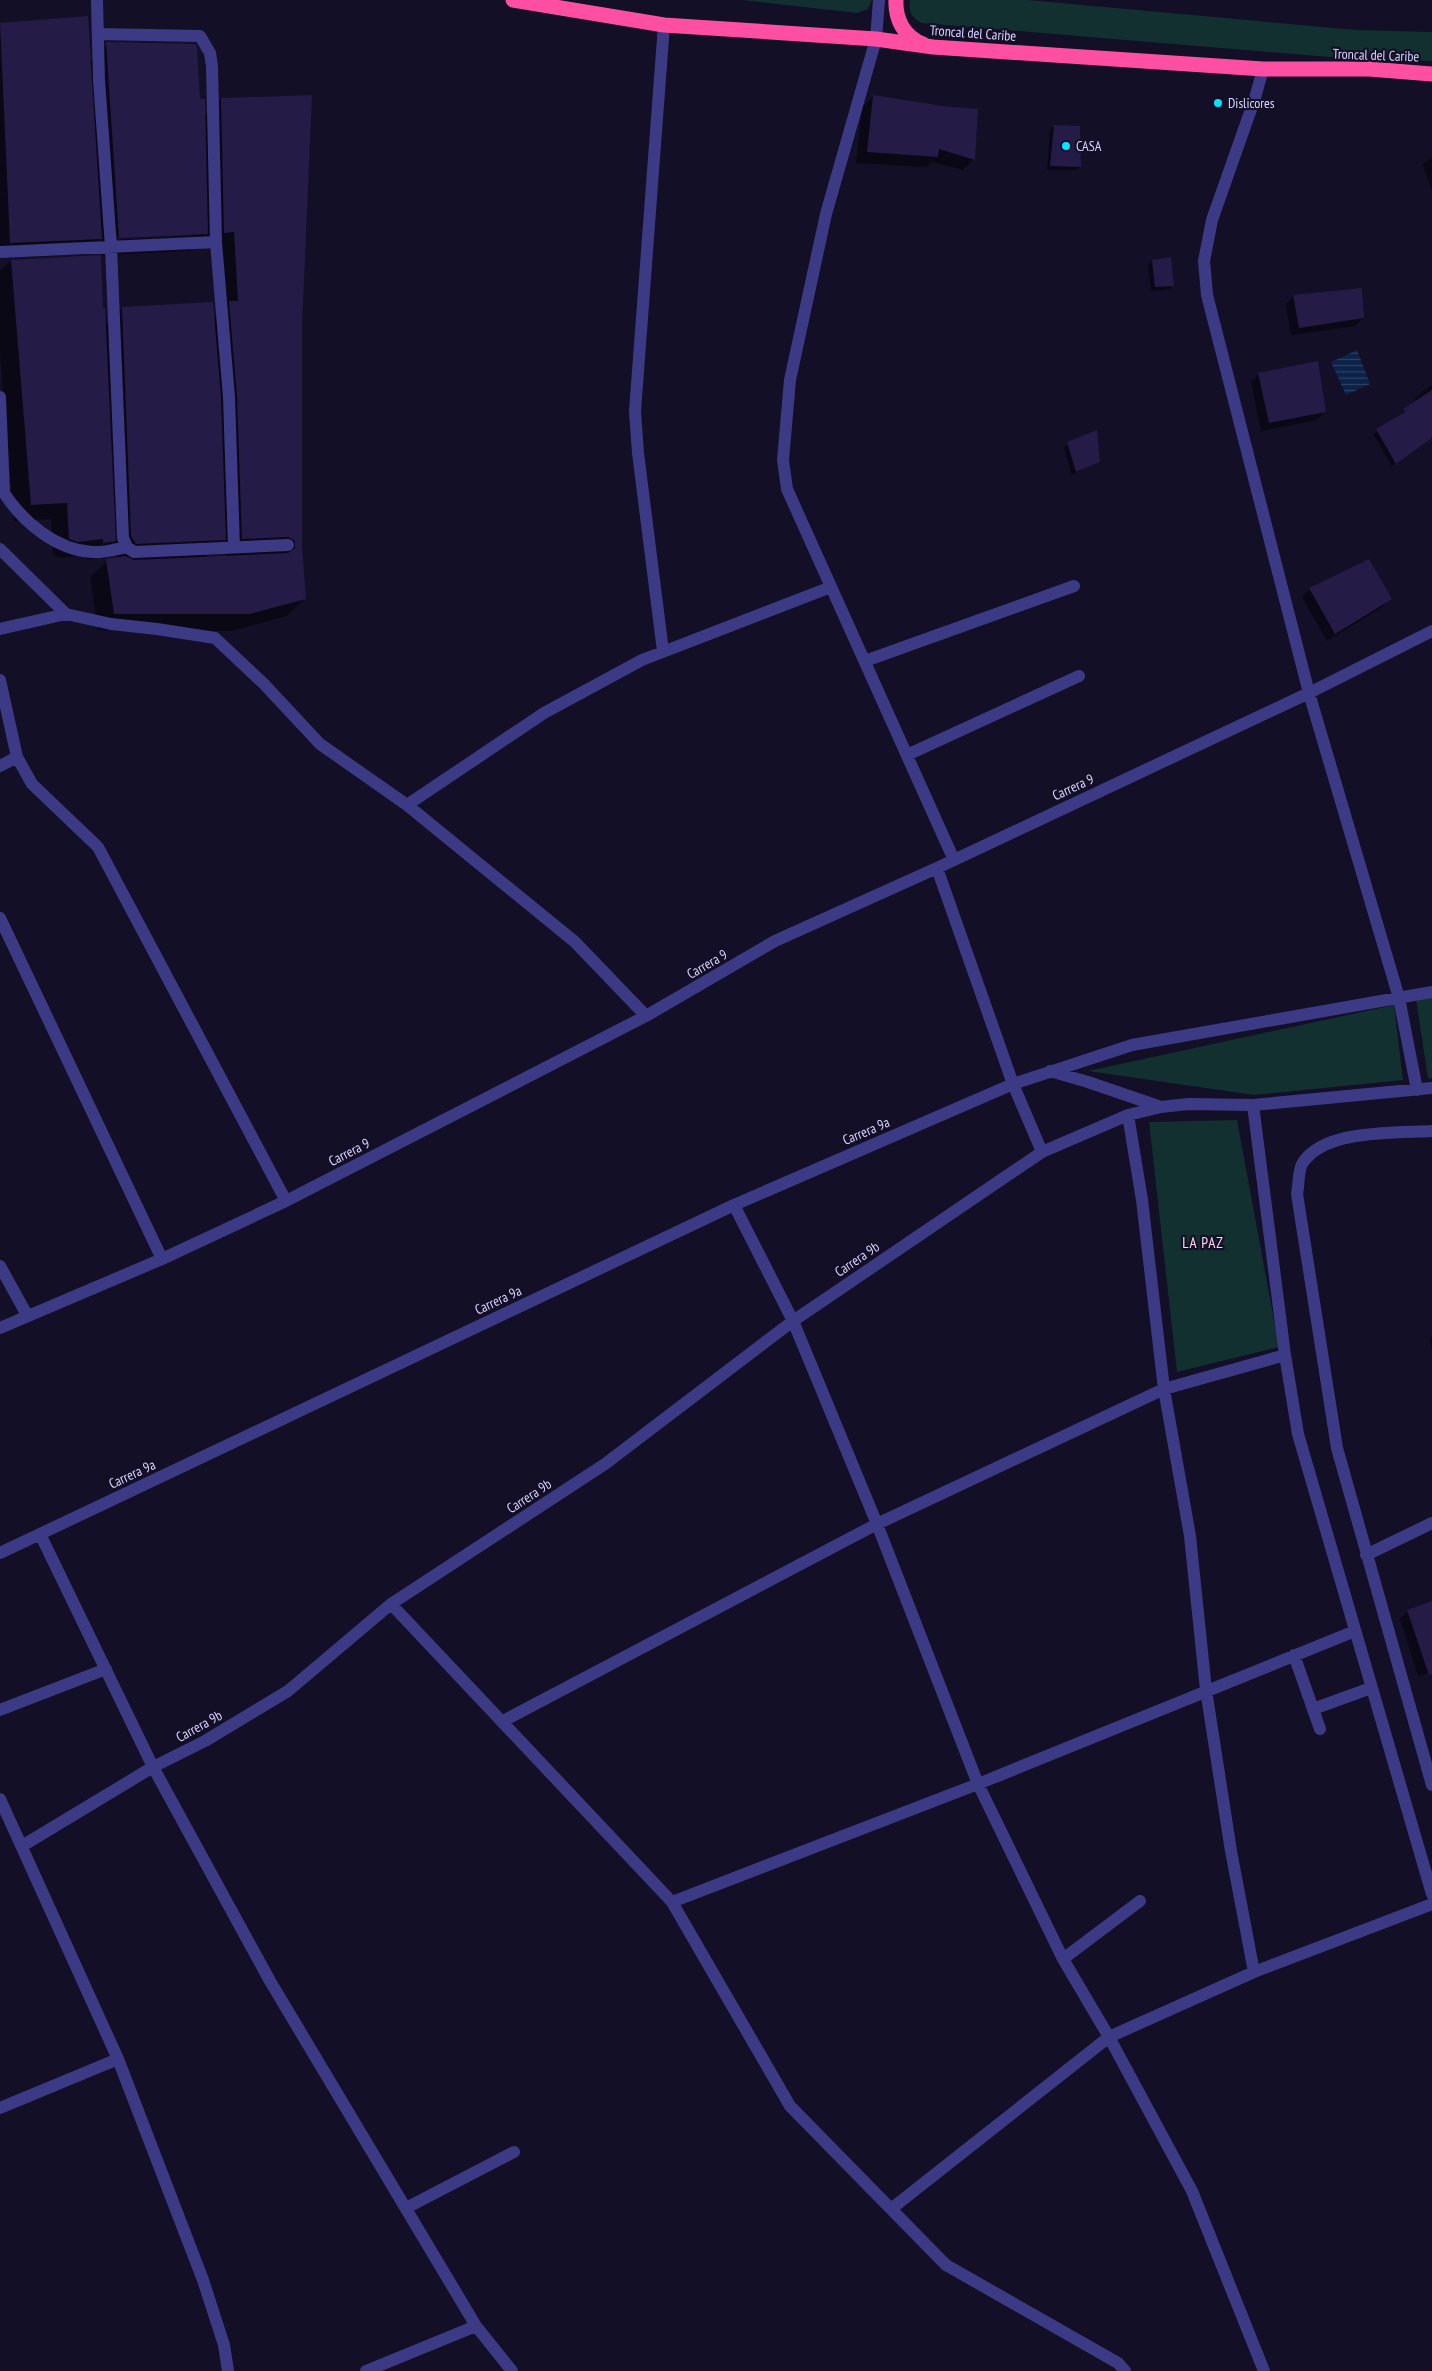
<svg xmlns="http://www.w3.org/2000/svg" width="1432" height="2371" font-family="'PT Sans Narrow',sans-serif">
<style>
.green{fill:#12302f}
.water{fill:url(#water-rules)}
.shadow{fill:#0007;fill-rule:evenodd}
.building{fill:#241b47}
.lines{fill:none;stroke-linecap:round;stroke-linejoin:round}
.minor{stroke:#3d3a85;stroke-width:12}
.highway{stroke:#ff4fa3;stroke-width:15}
.poi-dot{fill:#00e5ff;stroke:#130f26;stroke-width:2}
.labels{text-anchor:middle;stroke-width:4.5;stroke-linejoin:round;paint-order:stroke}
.street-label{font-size:14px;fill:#d9d4ff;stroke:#130f26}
.poi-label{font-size:14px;fill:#d9d4ff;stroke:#130f26;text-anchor:start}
.neighbourhood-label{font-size:15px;letter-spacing:1px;fill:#ffd6f0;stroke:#130f26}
</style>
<defs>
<pattern id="water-rules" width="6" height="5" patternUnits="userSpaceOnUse" patternTransform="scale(1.25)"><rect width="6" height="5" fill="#0c2248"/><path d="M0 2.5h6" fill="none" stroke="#2f4163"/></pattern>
</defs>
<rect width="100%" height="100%" fill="#130f26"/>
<!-- green -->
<path class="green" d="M 743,0 L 872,0 L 868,9 L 857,13 Z
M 910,0 L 1028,0 L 1356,30 L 1432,32 L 1432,61 L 1353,59 L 922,23 C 911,18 908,11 910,0 Z
M 1432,997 L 1432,1078 L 1428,1078 L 1416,999 Z
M 1394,1005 L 1403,1080 L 1254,1095 L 1088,1071 Z
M 1237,1120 L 1279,1347 L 1177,1372 L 1149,1122 Z"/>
<!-- water -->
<path class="water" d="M 1357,350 L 1370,384 L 1346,395 L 1331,362 Z"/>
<!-- shadow -->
<path class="shadow" d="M 87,17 L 90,61 L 107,44 L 199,100 L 204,117 L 221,99 L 301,327 L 301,545 L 304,599 L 287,616 L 231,631 L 98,630 L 90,577 L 107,561 L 117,559 L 114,541 L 97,558 L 87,560 L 86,555 L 61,558 L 53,555 L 51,519 L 14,521 L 0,354 L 0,271 L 10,261 L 99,257 L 102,309 L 105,326 L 122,308 L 213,319 L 221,311 L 218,248 L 208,250 L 207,233 L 190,251 L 102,255 L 101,239 L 85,254 L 0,258 L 0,24 ZM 191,234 L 191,236 L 112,240 L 112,237 ZM 225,539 L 226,557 L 205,558 Z
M 873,96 L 974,159 L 963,170 L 932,162 L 926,167 L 856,163 L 862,108 Z
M 1054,126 L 1080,167 L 1076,170 L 1047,170 L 1050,130 Z
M 1432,158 L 1432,190 L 1422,164 Z
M 1152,261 L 1172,285 L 1169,289 L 1151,291 L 1148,265 Z
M 1294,296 L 1363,318 L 1355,326 L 1291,335 L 1286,304 Z
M 1259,374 L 1325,411 L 1317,420 L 1261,431 L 1251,382 Z
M 1432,385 L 1432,437 L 1392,466 L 1373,434 L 1401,416 L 1404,410 L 1417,401 L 1415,398 L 1419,394 Z
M 1068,443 L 1099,461 L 1072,475 L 1064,447 Z
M 1310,589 L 1390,599 L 1382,607 L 1327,641 L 1302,597 Z
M 1432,1336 L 1432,1351 L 1430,1339 Z
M 1432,1602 L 1432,1672 L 1418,1676 L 1400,1619 L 1408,1611 Z"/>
<!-- building -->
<path class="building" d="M 88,16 L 102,239 L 10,243 L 0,23 Z
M 106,42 L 195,44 L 197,47 L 200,99 L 205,99 L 208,234 L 119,238 Z
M 312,95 L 302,327 L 302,545 L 306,599 L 249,614 L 114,614 L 106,559 L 125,556 L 134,560 L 288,553 L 295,548 L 295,541 L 288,537 L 242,539 L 237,397 L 229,301 L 238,301 L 234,232 L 224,233 L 221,98 Z
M 873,95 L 943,106 L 978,109 L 975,160 L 939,149 L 938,157 L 867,152 Z
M 1054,125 L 1080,126 L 1081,167 L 1050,166 Z
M 101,255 L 103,308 L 105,308 L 116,541 L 103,543 L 103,539 L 78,542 L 69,539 L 67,503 L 31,505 L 11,260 Z
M 1171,257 L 1174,286 L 1155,287 L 1152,260 Z
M 1362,288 L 1364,318 L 1299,328 L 1293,295 Z
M 213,302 L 221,397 L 226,540 L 136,544 L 131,536 L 122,307 Z
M 1318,361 L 1326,412 L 1269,423 L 1258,373 Z
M 1432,390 L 1432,438 L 1396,464 L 1376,429 L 1405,412 L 1403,409 Z
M 1097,430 L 1100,462 L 1076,472 L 1067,442 Z
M 1369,559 L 1392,599 L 1335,634 L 1309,588 Z
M 1432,1601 L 1432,1674 L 1429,1675 L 1407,1610 Z"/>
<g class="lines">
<!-- minor -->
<path class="minor" d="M 97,0 L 99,80 L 111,247 L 123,538 L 127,547 L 134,552 L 288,545
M 879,0 L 876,39 L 826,214 L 790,380 L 783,460 L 787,489 L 954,860
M 98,34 L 200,36 L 210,53 L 212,66 L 216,242 L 229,397 L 234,547
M 1263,69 L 1255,98 L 1212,220 L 1204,261 L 1207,295 L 1309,693 L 1399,998 L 1417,1090
M 0,252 L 216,242
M 0,397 L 4,493 C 23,522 56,550 92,552 C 103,553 116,549 127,547
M 0,549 L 66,614 L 111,624 L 157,629 L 215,638 L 264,684 L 320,744 L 407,805 L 575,942 L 646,1016
M 0,629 L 66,614
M 663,651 L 638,453 L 635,411 L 664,25
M 865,661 L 1074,586
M 0,680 L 17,757 L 32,784 L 98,847 L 286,1201
M 907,755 L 1079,676
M 0,766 L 17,757
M 407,805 L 544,713 L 642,660 L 831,587
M 937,868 L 1013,1084 L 1042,1152
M 0,918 L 162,1259
M 1050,1071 L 1088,1082 L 1161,1107
M 1253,1105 L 1285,1355 L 1298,1434 L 1432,1894
M 1128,1115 L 1142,1200 L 1164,1389 L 1190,1536 L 1206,1690 L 1231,1851 L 1254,1972
M 1432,1131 C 1395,1133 1323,1129 1302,1164 C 1298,1171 1299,1185 1297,1194 L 1337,1448 L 1432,1785
M 734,1205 L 793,1321 L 877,1524 L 978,1784 L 1063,1959 L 1109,2037 L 1192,2191 L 1264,2371
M 0,1266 L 27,1315
M 0,1328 L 162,1259 L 286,1201 L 646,1016 L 775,941 L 937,868 L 1309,693 L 1432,631
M 40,1534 L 153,1767 L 270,1981 L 476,2326 L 512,2371
M 0,1553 L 734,1205 L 1013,1084 L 1132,1045 L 1432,992
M 1366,1555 L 1432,1523
M 391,1604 L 672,1902 L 790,2106 L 946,2265 L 1118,2363 L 1125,2371
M 1294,1655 L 1320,1729
M 1313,1709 L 1371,1688
M 0,1710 L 106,1669
M 503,1721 L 877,1524 L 1164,1389 L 1285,1355
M 0,1799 L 118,2059 L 203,2280 L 224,2345 L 228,2371
M 22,1846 L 153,1767 L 205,1741 L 288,1691 L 391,1604 L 605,1464 L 793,1321 L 1042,1152 L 1128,1115 L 1161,1107 L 1188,1104 L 1253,1105 L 1432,1088
M 672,1902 L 978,1784 L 1355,1631
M 1063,1959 L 1140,1901
M 0,2108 L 118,2059
M 406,2208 L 514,2152
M 891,2209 L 1109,2037 L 1254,1972 L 1432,1904
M 366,2371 L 476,2326"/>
<!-- highway -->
<path class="highway" d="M 513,0 L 664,25 L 876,39 L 933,47 L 1263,69 L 1369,69 L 1432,74
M 896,0 C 895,19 904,37 923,44"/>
</g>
<!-- markers -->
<g class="poi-dot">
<circle cx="1218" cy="103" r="5"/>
<circle cx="1066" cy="146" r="5"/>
</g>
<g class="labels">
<!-- street labels -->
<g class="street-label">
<text transform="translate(973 33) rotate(4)" y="5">Troncal del Caribe</text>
<text transform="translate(1376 55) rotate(2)" y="5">Troncal del Caribe</text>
<text transform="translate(1073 787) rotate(-25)" y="5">Carrera 9</text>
<text transform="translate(707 964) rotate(-30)" y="5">Carrera 9</text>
<text transform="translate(866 1131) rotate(-23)" y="5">Carrera 9a</text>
<text transform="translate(349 1152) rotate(-27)" y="5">Carrera 9</text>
<text transform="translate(857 1259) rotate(-34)" y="5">Carrera 9b</text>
<text transform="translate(498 1300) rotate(-25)" y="5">Carrera 9a</text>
<text transform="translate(132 1474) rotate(-25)" y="5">Carrera 9a</text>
<text transform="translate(529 1496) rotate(-33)" y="5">Carrera 9b</text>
<text transform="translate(199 1726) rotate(-29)" y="5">Carrera 9b</text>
</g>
<!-- poi labels -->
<g class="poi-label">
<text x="1228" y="108">Dislicores</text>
<text x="1076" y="151">CASA</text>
</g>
<!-- neighbourhood labels -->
<g class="neighbourhood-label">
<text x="1203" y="1248">LA PAZ</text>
</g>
</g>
</svg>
